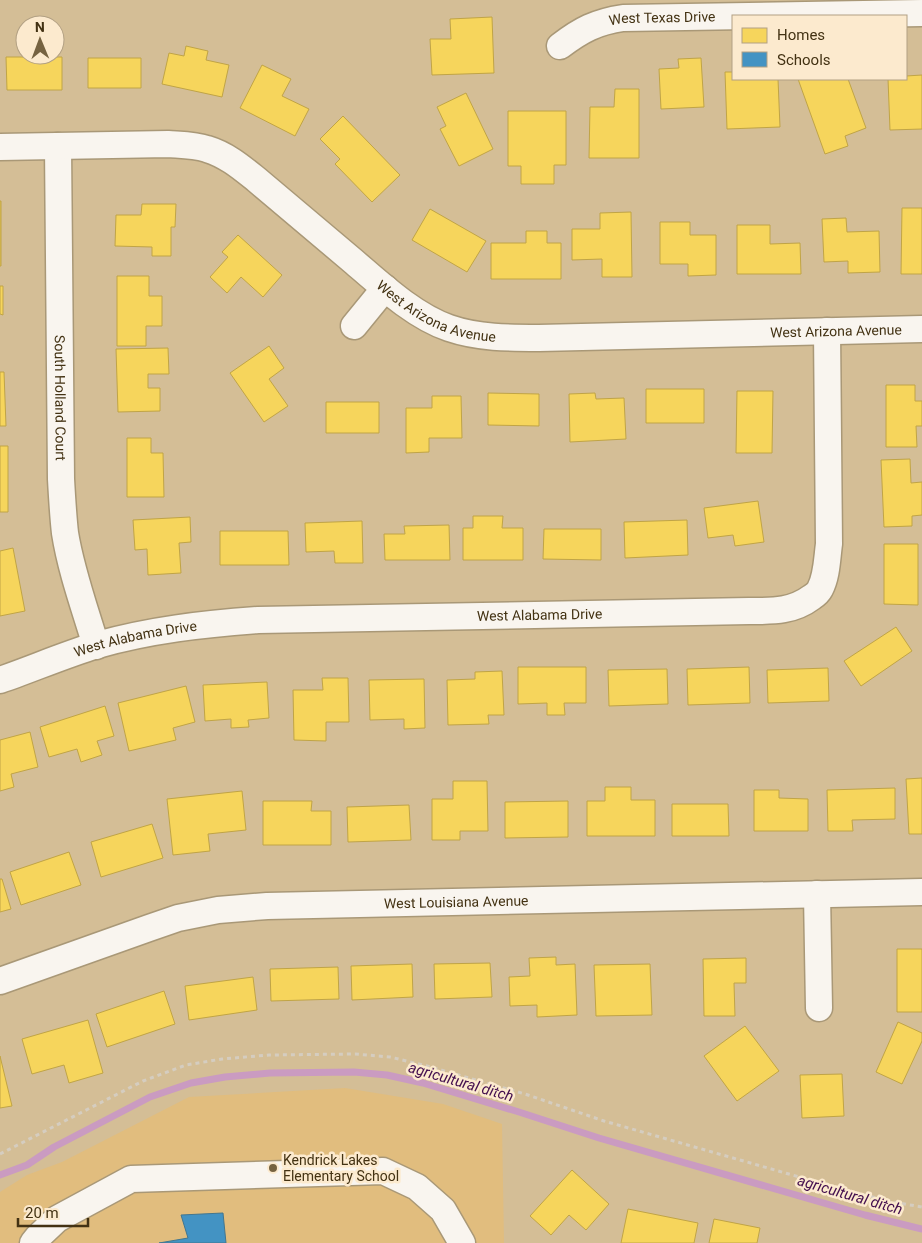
<svg xmlns="http://www.w3.org/2000/svg" width="922" height="1243" font-family="Roboto,sans-serif">
<style>
.built{fill:#e1bd7e}
.homes{fill:#f6d55c;stroke:#c0a446}
.schools{fill:#4393c3;stroke:#43768e}
.lines{fill:none;stroke-linecap:round;stroke-linejoin:round}
.stream{stroke:#ca9bc1;stroke-width:7}
.minor-casing{stroke:#a99877;stroke-width:29}
.path{stroke:#d5cdc0;stroke-width:3;stroke-dasharray:4 4;stroke-linecap:butt}
.minor{stroke:#f9f5ef;stroke-width:26}
.poi-dot{fill:#766341;stroke:#fceace;stroke-width:2}
.labels{text-anchor:middle;stroke-width:5;stroke-linejoin:round;paint-order:stroke}
.street-label{font-size:14px;fill:#433213;stroke:#fceace}
.poi-label{font-size:14px;fill:#433213;stroke:#fceace;text-anchor:start}
.water-label{font-size:15px;font-style:italic;fill:#430e4e;stroke:#fceace}
</style>
<rect width="100%" height="100%" fill="#d4be96"/>
<!-- built -->
<path class="built" d="M 345,1088 L 443,1104 L 502,1124 L 504,1243 L 0,1243 L 0,1192 L 27,1175 L 62,1162 L 189,1097 Z"/>
<!-- homes -->
<path class="homes" d="M 492,17 L 494,73 L 432,75 L 430,39 L 451,39 L 450,19 Z
M 186,46 L 208,51 L 206,60 L 229,65 L 222,97 L 162,84 L 169,53 L 184,56 Z
M 6,57 L 62,57 L 62,90 L 7,90 Z
M 88,58 L 141,58 L 141,88 L 88,88 Z
M 701,58 L 704,107 L 661,109 L 659,69 L 679,68 L 678,59 Z
M 262,65 L 291,79 L 282,96 L 309,109 L 295,136 L 240,108 Z
M 725,72 L 733,72 L 733,79 L 778,79 L 780,127 L 727,129 Z
M 922,75 L 922,129 L 890,130 L 888,79 L 906,79 L 906,76 Z
M 798,79 L 848,79 L 866,128 L 845,136 L 848,146 L 825,154 Z
M 615,89 L 639,89 L 639,158 L 589,158 L 590,107 L 614,107 Z
M 466,93 L 493,149 L 459,166 L 440,129 L 446,126 L 437,107 Z
M 508,111 L 566,111 L 566,165 L 554,165 L 554,184 L 521,184 L 521,166 L 508,166 Z
M 343,116 L 400,175 L 372,202 L 335,164 L 340,159 L 320,139 Z
M 0,201 L 1,201 L 1,266 L 0,266 Z
M 142,204 L 176,204 L 175,227 L 171,227 L 171,256 L 152,256 L 152,247 L 115,246 L 116,215 L 141,215 Z
M 902,208 L 922,208 L 922,274 L 901,274 Z
M 430,209 L 486,241 L 467,272 L 412,240 Z
M 631,212 L 632,277 L 602,277 L 602,259 L 572,260 L 572,229 L 600,229 L 600,213 Z
M 846,218 L 847,232 L 879,231 L 880,272 L 848,273 L 848,261 L 824,262 L 822,219 Z
M 660,222 L 690,222 L 690,235 L 716,235 L 716,275 L 688,276 L 688,264 L 660,264 Z
M 737,225 L 770,225 L 770,244 L 800,243 L 801,274 L 737,274 Z
M 526,231 L 547,231 L 547,243 L 561,243 L 561,279 L 491,279 L 491,243 L 526,243 Z
M 238,235 L 282,275 L 263,297 L 241,277 L 227,293 L 210,277 L 228,257 L 222,252 Z
M 117,276 L 149,276 L 149,296 L 162,296 L 162,326 L 146,326 L 146,346 L 117,346 Z
M 0,286 L 3,286 L 3,315 L 0,314 Z
M 269,346 L 284,368 L 269,379 L 288,406 L 264,422 L 230,373 Z
M 168,348 L 169,374 L 148,374 L 148,388 L 160,388 L 160,411 L 118,412 L 116,349 Z
M 0,372 L 4,372 L 6,426 L 0,426 Z
M 886,385 L 915,385 L 915,401 L 922,401 L 922,426 L 916,426 L 917,447 L 886,447 Z
M 646,389 L 704,389 L 704,423 L 646,423 Z
M 737,391 L 773,391 L 772,453 L 736,453 Z
M 488,393 L 539,394 L 539,426 L 488,425 Z
M 595,393 L 596,399 L 624,398 L 626,439 L 570,442 L 569,394 Z
M 432,396 L 461,396 L 462,438 L 429,438 L 429,452 L 406,453 L 406,408 L 432,408 Z
M 326,402 L 379,402 L 379,433 L 326,433 Z
M 127,438 L 151,438 L 151,453 L 163,453 L 164,497 L 127,497 Z
M 0,446 L 8,446 L 8,512 L 0,512 Z
M 910,459 L 911,483 L 922,482 L 922,515 L 912,516 L 912,526 L 884,527 L 881,460 Z
M 758,501 L 764,542 L 735,546 L 733,535 L 708,538 L 704,508 Z
M 473,516 L 503,516 L 502,528 L 523,528 L 523,560 L 463,560 L 463,528 L 473,528 Z
M 190,517 L 191,542 L 179,543 L 181,573 L 148,575 L 147,549 L 135,550 L 133,520 Z
M 687,520 L 688,555 L 625,558 L 624,522 Z
M 362,521 L 363,563 L 335,563 L 334,551 L 306,552 L 305,523 Z
M 449,525 L 450,560 L 385,560 L 384,534 L 405,534 L 404,526 Z
M 544,529 L 601,529 L 601,560 L 543,559 Z
M 220,531 L 288,531 L 289,565 L 220,565 Z
M 884,544 L 918,544 L 918,605 L 884,604 Z
M 13,548 L 25,611 L 0,616 L 0,551 Z
M 896,627 L 912,651 L 861,686 L 844,661 Z
M 518,667 L 586,667 L 586,703 L 564,703 L 565,715 L 547,715 L 547,703 L 518,704 Z
M 749,667 L 750,703 L 688,705 L 687,669 Z
M 828,668 L 829,701 L 768,703 L 767,670 Z
M 667,669 L 668,704 L 609,706 L 608,670 Z
M 502,671 L 504,715 L 488,715 L 489,724 L 448,725 L 447,680 L 475,679 L 475,672 Z
M 322,678 L 348,678 L 349,722 L 326,722 L 326,741 L 294,740 L 293,690 L 323,690 Z
M 424,679 L 425,728 L 404,729 L 404,719 L 370,720 L 369,680 Z
M 267,682 L 269,718 L 248,720 L 249,727 L 231,728 L 231,719 L 205,721 L 203,685 Z
M 186,686 L 195,722 L 173,728 L 176,740 L 129,751 L 118,703 Z
M 105,706 L 114,736 L 97,741 L 102,755 L 81,762 L 77,749 L 49,757 L 40,727 Z
M 30,732 L 38,767 L 11,774 L 14,787 L 0,791 L 0,740 Z
M 922,778 L 922,834 L 909,834 L 906,779 Z
M 453,781 L 487,781 L 488,831 L 460,831 L 460,840 L 432,840 L 432,799 L 453,799 Z
M 605,787 L 631,787 L 631,800 L 655,800 L 655,836 L 587,836 L 587,801 L 605,801 Z
M 895,788 L 895,819 L 852,820 L 853,831 L 828,831 L 827,790 Z
M 754,790 L 779,790 L 779,798 L 808,799 L 808,831 L 754,831 Z
M 242,791 L 246,830 L 208,834 L 210,851 L 173,855 L 167,799 Z
M 263,801 L 312,801 L 311,811 L 331,811 L 331,845 L 263,845 Z
M 568,801 L 568,837 L 505,838 L 505,802 Z
M 672,804 L 728,804 L 729,836 L 672,836 Z
M 409,805 L 411,840 L 348,842 L 347,807 Z
M 152,824 L 163,858 L 101,877 L 91,842 Z
M 69,852 L 81,885 L 21,905 L 10,872 Z
M 0,879 L 2,879 L 11,909 L 0,912 Z
M 897,949 L 922,949 L 922,1012 L 897,1012 Z
M 556,957 L 556,965 L 575,964 L 577,1015 L 537,1017 L 537,1005 L 510,1006 L 509,977 L 530,976 L 529,958 Z
M 746,958 L 746,983 L 734,983 L 735,1016 L 704,1016 L 703,959 Z
M 490,963 L 492,997 L 435,999 L 434,964 Z
M 412,964 L 413,997 L 352,1000 L 351,966 Z
M 650,964 L 652,1015 L 596,1016 L 594,965 Z
M 338,967 L 339,999 L 271,1001 L 270,969 Z
M 253,977 L 257,1010 L 189,1020 L 185,986 Z
M 164,991 L 175,1024 L 107,1047 L 96,1014 Z
M 88,1020 L 103,1073 L 69,1083 L 64,1065 L 32,1074 L 22,1039 Z
M 898,1022 L 922,1033 L 922,1041 L 902,1084 L 876,1072 Z
M 745,1026 L 779,1071 L 737,1101 L 704,1056 Z
M 0,1056 L 12,1106 L 0,1108 Z
M 842,1074 L 844,1116 L 802,1118 L 800,1075 Z
M 572,1170 L 609,1204 L 586,1230 L 569,1215 L 551,1235 L 530,1216 Z
M 628,1209 L 698,1223 L 694,1243 L 621,1243 Z
M 714,1219 L 760,1228 L 757,1243 L 709,1243 Z"/>
<!-- schools -->
<path class="schools" d="M 223,1213 L 226,1243 L 159,1243 L 188,1238 L 181,1215 Z"/>
<g class="lines">
<!-- stream -->
<path class="stream" d="M 0,1175 L 27,1165 L 54,1147 L 150,1097 L 191,1083 L 225,1077 L 270,1073 L 354,1072 L 387,1075 L 423,1083 L 519,1112 L 599,1138 L 865,1215 L 922,1229"/>
<defs>
<g id="minor">
<path id="s1" d="M 560,46 C 581,30 596,22 623,18 L 922,13"/>
<path id="s2" d="M 58,146 L 61,479 C 62,497 63,515 65,533 C 71,571 85,609 96,646"/>
<path id="s3" d="M 0,147 L 168,144 C 181,145 195,145 207,149 C 227,155 242,168 257,180 C 289,207 321,234 353,261 C 381,285 414,316 449,328 C 478,338 509,338 539,338 L 922,329"/>
<path d="M 354,326 L 385,288"/>
<path id="s4" d="M 0,680 C 32,669 64,655 97,645 C 150,630 203,624 258,620 L 749,611 C 772,611 792,612 812,597 C 815,595 818,593 820,589 C 827,576 827,558 829,544 L 827,331"/>
<path d="M 817,894 L 819,1008"/>
<path id="s5" d="M 0,981 L 149,928 L 178,918 L 218,910 L 267,906 L 922,892"/>
<path d="M 33,1243 L 37,1238 L 57,1219 L 131,1179 L 383,1171 L 417,1187 L 443,1210 L 462,1243"/>
</g>
</defs>
<!-- minor casing -->
<use href="#minor" class="minor-casing"/>
<!-- path -->
<path class="path" d="M 0,1154 L 143,1081 L 186,1065 L 222,1059 L 269,1055 L 355,1054 L 390,1057 L 427,1066 L 525,1094 L 604,1121 L 848,1191 L 893,1202 L 922,1207"/>
<!-- minor -->
<use href="#minor" class="minor"/>
</g>
<!-- markers -->
<circle class="poi-dot" cx="273" cy="1168" r="5"/>
<g class="labels">
<!-- street labels -->
<g class="street-label">
<text dy="5" stroke="none"><textPath href="#s1" startOffset="109">West Texas Drive</textPath></text>
<text dy="5" stroke="none"><textPath href="#s3" startOffset="492">West Arizona Avenue</textPath></text>
<text dy="5" stroke="none"><textPath href="#s3" startOffset="898">West Arizona Avenue</textPath></text>
<text dy="5" stroke="none"><textPath href="#s2" startOffset="252">South Holland Court</textPath></text>
<text dy="5" stroke="none"><textPath href="#s4" startOffset="548">West Alabama Drive</textPath></text>
<text dy="5" stroke="none"><textPath href="#s4" startOffset="142">West Alabama Drive</textPath></text>
<text dy="5" stroke="none"><textPath href="#s5" startOffset="468">West Louisiana Avenue</textPath></text>
</g>
<!-- poi labels -->
<g class="poi-label">
<text x="283" y="1165">Kendrick Lakes<tspan x="283" dy="16">Elementary School</tspan></text>
</g>
<!-- water labels -->
<g class="water-label">
<text transform="translate(461 1082) rotate(16)" y="5">agricultural ditch</text>
<text transform="translate(850 1195) rotate(16)" y="5">agricultural ditch</text>
</g>
</g>
<!-- legend -->
<rect x="732" y="15" width="175" height="65" fill="#fceace" stroke="#b2a083"/>
<rect x="742" y="28" width="25" height="15" fill="#f6d55c" stroke="#b2a083"/>
<text x="777" y="40" font-size="15" fill="#433213">Homes</text>
<rect x="742" y="52" width="25" height="15" fill="#4393c3" stroke="#b2a083"/>
<text x="777" y="65" font-size="15" fill="#433213">Schools</text>
<!-- north arrow -->
<g transform="translate(40 40) rotate(359)"><circle r="24" fill="#fceace" stroke="#b2a083"/>
<path d="M0-4L9 19L0 12L-9 19Z" fill="#766341"/>
<text y="-8" font-size="14" font-weight="bold" text-anchor="middle" fill="#433213">N</text>
</g>
<!-- scale -->
<path d="M18 1218v8h70v-8" fill="none" stroke="#433213" stroke-width="2.5"/>
<text x="25" y="1218" font-size="15" fill="#433213" stroke="#fceace" stroke-width="4" paint-order="stroke">20 m</text>
</svg>
